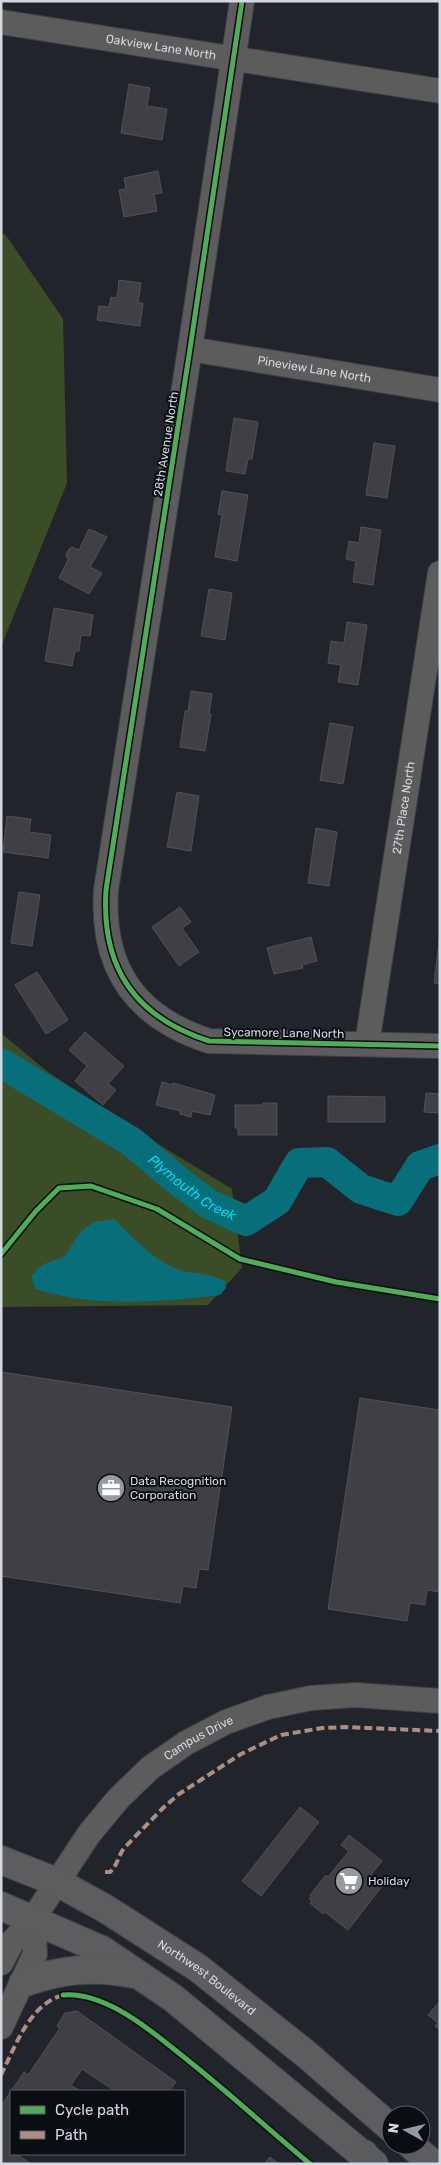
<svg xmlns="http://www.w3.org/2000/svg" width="441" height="2165" font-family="Rubik,sans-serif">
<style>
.green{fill:#3a4d27}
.water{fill:#086e7a}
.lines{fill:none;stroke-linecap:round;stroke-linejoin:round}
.river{stroke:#086e7a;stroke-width:30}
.building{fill:#403f44;stroke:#525055}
.minor-casing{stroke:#3e4247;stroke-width:26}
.major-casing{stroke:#3e4247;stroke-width:30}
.highway-casing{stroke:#3e4247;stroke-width:30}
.minor{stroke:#5d5c5d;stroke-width:24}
.major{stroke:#5d5d60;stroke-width:28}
.highway{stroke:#5a5b5d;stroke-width:28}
.quiet{stroke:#ac8f84;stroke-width:4;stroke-dasharray:8 4;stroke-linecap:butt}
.cycleway-casing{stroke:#0a0d12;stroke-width:8}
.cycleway{stroke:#51ab58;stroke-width:5}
.labels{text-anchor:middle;stroke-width:4;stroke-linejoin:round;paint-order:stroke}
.street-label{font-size:12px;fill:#d3d8e1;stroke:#0a0d12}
.poi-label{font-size:12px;fill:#d3d8e1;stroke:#0a0d12;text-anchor:start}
.water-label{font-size:14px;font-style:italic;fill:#05daf1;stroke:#0a0d12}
</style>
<rect width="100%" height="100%" fill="#21252b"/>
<!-- green -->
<path class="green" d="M 1,233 L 5,234 L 63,319 L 67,483 L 1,647 Z
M 1,1033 L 48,1072 L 153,1141 L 232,1189 L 242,1268 L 208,1305 L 1,1307 Z"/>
<!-- water -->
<path class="water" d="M 114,1219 C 134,1238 152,1260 180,1270 C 196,1275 208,1272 225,1281 L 226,1288 L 220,1295 C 160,1302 94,1308 36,1289 L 31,1276 L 42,1265 L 65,1256 L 80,1232 L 94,1222 Z"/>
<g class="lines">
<!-- river -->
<path class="river" id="s1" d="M 1,1063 L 132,1142 L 177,1180 L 209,1204 L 246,1221 L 277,1201 L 299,1163 L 327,1162 L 361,1189 L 398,1201 L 420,1166 L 440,1159"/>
</g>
<!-- building -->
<path class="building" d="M 129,84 L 150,88 L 147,106 L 167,109 L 162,140 L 121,133 Z
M 158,171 L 162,193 L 154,194 L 157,211 L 124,217 L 119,190 L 126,189 L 124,178 Z
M 119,280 L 141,283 L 138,303 L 143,303 L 140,326 L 97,320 L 99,306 L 109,307 L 111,297 L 117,298 Z
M 234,418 L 258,422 L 252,459 L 248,459 L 245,474 L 226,471 Z
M 374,443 L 395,446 L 387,498 L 366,495 Z
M 222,491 L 248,495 L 237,561 L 215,557 L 222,515 L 218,514 Z
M 361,527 L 381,530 L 373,585 L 353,582 L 356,561 L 346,559 L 349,541 L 359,543 Z
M 89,529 L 107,537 L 90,567 L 102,573 L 89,594 L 59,578 L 68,560 L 66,555 L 69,549 L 72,547 L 79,550 Z
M 209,589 L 232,593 L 225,640 L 201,636 Z
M 54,608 L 93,615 L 90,636 L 81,635 L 79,651 L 75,651 L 72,666 L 45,661 Z
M 347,622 L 367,625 L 358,685 L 338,682 L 341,665 L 328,663 L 331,641 L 344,643 Z
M 191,691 L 212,694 L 209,714 L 211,714 L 205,751 L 180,747 L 185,711 L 188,711 Z
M 330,723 L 353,727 L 343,784 L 320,780 Z
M 177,792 L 199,796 L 191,851 L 167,847 Z
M 7,816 L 31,819 L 29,832 L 51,835 L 48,858 L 3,852 Z
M 316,828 L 337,832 L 329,886 L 308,883 Z
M 19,892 L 40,895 L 32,946 L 11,943 Z
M 180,907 L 191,922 L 182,928 L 199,952 L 179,966 L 152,927 Z
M 440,934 L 440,984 L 434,983 Z
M 311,937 L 317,961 L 302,965 L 303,968 L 274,974 L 267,948 Z
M 37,972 L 68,1020 L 46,1034 L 15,985 Z
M 85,1032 L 124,1066 L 108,1084 L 116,1090 L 103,1105 L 75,1081 L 87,1066 L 69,1050 Z
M 162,1082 L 173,1085 L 173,1083 L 215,1095 L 210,1115 L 192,1111 L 191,1117 L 180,1114 L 180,1111 L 156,1105 Z
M 426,1093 L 440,1094 L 440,1113 L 424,1112 Z
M 328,1096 L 385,1097 L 385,1122 L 328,1122 Z
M 263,1103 L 277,1103 L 277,1135 L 238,1135 L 238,1128 L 235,1128 L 235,1105 L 263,1105 Z
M 1,1372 L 232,1407 L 208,1570 L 199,1569 L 196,1588 L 183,1586 L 180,1603 L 1,1576 Z
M 360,1398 L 440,1410 L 440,1592 L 427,1590 L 425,1605 L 410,1603 L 407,1621 L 328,1609 Z
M 300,1807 L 319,1822 L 261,1896 L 242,1881 Z
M 349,1835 L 382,1861 L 371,1875 L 383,1885 L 348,1930 L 325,1912 L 323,1914 L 310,1903 L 312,1901 L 309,1899 L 311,1897 L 310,1895 L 326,1875 L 328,1877 L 349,1851 L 341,1845 Z
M 440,2001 L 440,2030 L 435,2026 L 438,2023 L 428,2015 Z
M 77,2011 L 176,2082 L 169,2091 L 115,2091 L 82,2069 L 71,2085 L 80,2091 L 11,2091 L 11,2154 L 19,2154 L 18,2155 L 31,2164 L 1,2164 L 1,2106 L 24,2072 L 28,2075 L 60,2028 L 57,2026 L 65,2013 Z
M 270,2157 L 279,2164 L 264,2164 Z"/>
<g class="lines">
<defs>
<g id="minor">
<path d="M 242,1 L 190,349 L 106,890 C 101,968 135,1017 209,1041 L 440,1046"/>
<path id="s2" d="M 1,22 L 440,91"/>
<path id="s3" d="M 190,349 L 440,390"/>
<path id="s4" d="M 367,1044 L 440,573"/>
<path id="s5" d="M 1,1963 L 12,1942 L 33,1919 L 89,1834 L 118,1799 L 150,1768 L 186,1743 L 226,1722 L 268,1707 L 311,1698 L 356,1695 L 440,1701"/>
<path d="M 1,2027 L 35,1954 L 33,1919"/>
</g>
<g id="major">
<path id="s6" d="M 1,1860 L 57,1882 L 106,1909 L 198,1968 L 306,2054 L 391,2128"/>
<path d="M 1,1906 L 102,1950 L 173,1998 L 374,2164"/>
<path d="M 23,1983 C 62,1969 93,1966 134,1974"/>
<path d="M 411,2145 L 433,2164"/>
</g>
<path id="highway" d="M 364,2154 L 371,2164"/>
</defs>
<!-- minor casing -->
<use href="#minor" class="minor-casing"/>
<!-- major casing -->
<use href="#major" class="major-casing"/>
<!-- highway casing -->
<use href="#highway" class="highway-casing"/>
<!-- minor -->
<use href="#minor" class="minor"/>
<!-- major -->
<use href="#major" class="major"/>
<!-- highway -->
<use href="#highway" class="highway"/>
<!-- quiet -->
<path class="quiet" d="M 105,1872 L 110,1872 C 118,1865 118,1855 125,1847 L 164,1807 L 179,1794 L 241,1754 L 281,1735 L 322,1728 L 345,1727 L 440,1731
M 1,2075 C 16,2045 29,2005 63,1995"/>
<defs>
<path id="cycleway" d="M 242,1 L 190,349 L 106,890 C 101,968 135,1017 209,1041 L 440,1046
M 1,1254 L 36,1211 L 59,1188 L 91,1186 L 157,1209 L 240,1259 L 336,1282 L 440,1299
M 63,1995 C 82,1993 100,2000 117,2009 C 141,2022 164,2041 185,2058 C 228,2092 268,2129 310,2164"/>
</defs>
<!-- cycleway casing -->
<use href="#cycleway" class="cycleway-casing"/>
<!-- cycleway -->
<use href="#cycleway" class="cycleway"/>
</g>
<!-- icons -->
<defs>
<symbol id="office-disc" viewBox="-11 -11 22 22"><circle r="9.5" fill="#9599a1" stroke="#0a0d12"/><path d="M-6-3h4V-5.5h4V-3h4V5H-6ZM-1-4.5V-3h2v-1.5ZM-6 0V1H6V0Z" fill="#fff"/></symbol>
<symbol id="supermarket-disc" viewBox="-11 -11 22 22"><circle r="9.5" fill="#9599a1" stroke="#0a0d12"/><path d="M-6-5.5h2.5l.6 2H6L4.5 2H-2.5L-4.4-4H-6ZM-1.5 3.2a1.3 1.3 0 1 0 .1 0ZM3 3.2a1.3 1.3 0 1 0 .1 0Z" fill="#fff"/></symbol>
</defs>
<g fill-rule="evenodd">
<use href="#office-disc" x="95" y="1472" width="32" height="32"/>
<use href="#supermarket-disc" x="333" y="1865" width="32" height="32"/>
</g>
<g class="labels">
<!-- street labels -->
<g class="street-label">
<text dy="4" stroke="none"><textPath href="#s2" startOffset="162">Oakview Lane North</textPath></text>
<text dy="4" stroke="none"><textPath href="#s3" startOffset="126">Pineview Lane North</textPath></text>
<text transform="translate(166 444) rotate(-81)" y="4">28th Avenue North</text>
<text dy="4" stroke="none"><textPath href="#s4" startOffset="239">27th Place North</textPath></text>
<text transform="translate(284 1033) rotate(1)" y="4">Sycamore Lane North</text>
<text dy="4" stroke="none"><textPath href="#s5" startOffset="304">Campus Drive</textPath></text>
<text dy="4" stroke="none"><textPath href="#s6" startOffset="238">Northwest Boulevard</textPath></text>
</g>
<!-- poi labels -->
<g class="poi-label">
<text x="130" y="1485">Data Recognition<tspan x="130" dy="14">Corporation</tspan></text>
<text x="368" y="1885">Holiday</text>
</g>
<!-- water labels -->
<g class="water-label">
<text dy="5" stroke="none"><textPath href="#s1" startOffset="229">Plymouth Creek</textPath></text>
</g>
</g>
<!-- border -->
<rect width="441" height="2165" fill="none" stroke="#d3d8e1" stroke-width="5"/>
<!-- legend -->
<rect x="10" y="2090" width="175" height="65" fill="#0a0d12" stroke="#5a5e65"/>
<rect x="20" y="2106" width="25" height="8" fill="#51ab58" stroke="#5a5e65"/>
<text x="55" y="2115" font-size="15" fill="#d3d8e1">Cycle path</text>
<rect x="20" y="2131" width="25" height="8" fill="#ac8f84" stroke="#5a5e65"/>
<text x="55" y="2140" font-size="15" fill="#d3d8e1">Path</text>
<!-- north arrow -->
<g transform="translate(406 2130) rotate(278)"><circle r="24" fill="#0a0d12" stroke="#5a5e65"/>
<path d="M0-4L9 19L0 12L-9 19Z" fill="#9599a1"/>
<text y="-8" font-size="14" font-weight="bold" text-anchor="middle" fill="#d3d8e1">N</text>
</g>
</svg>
